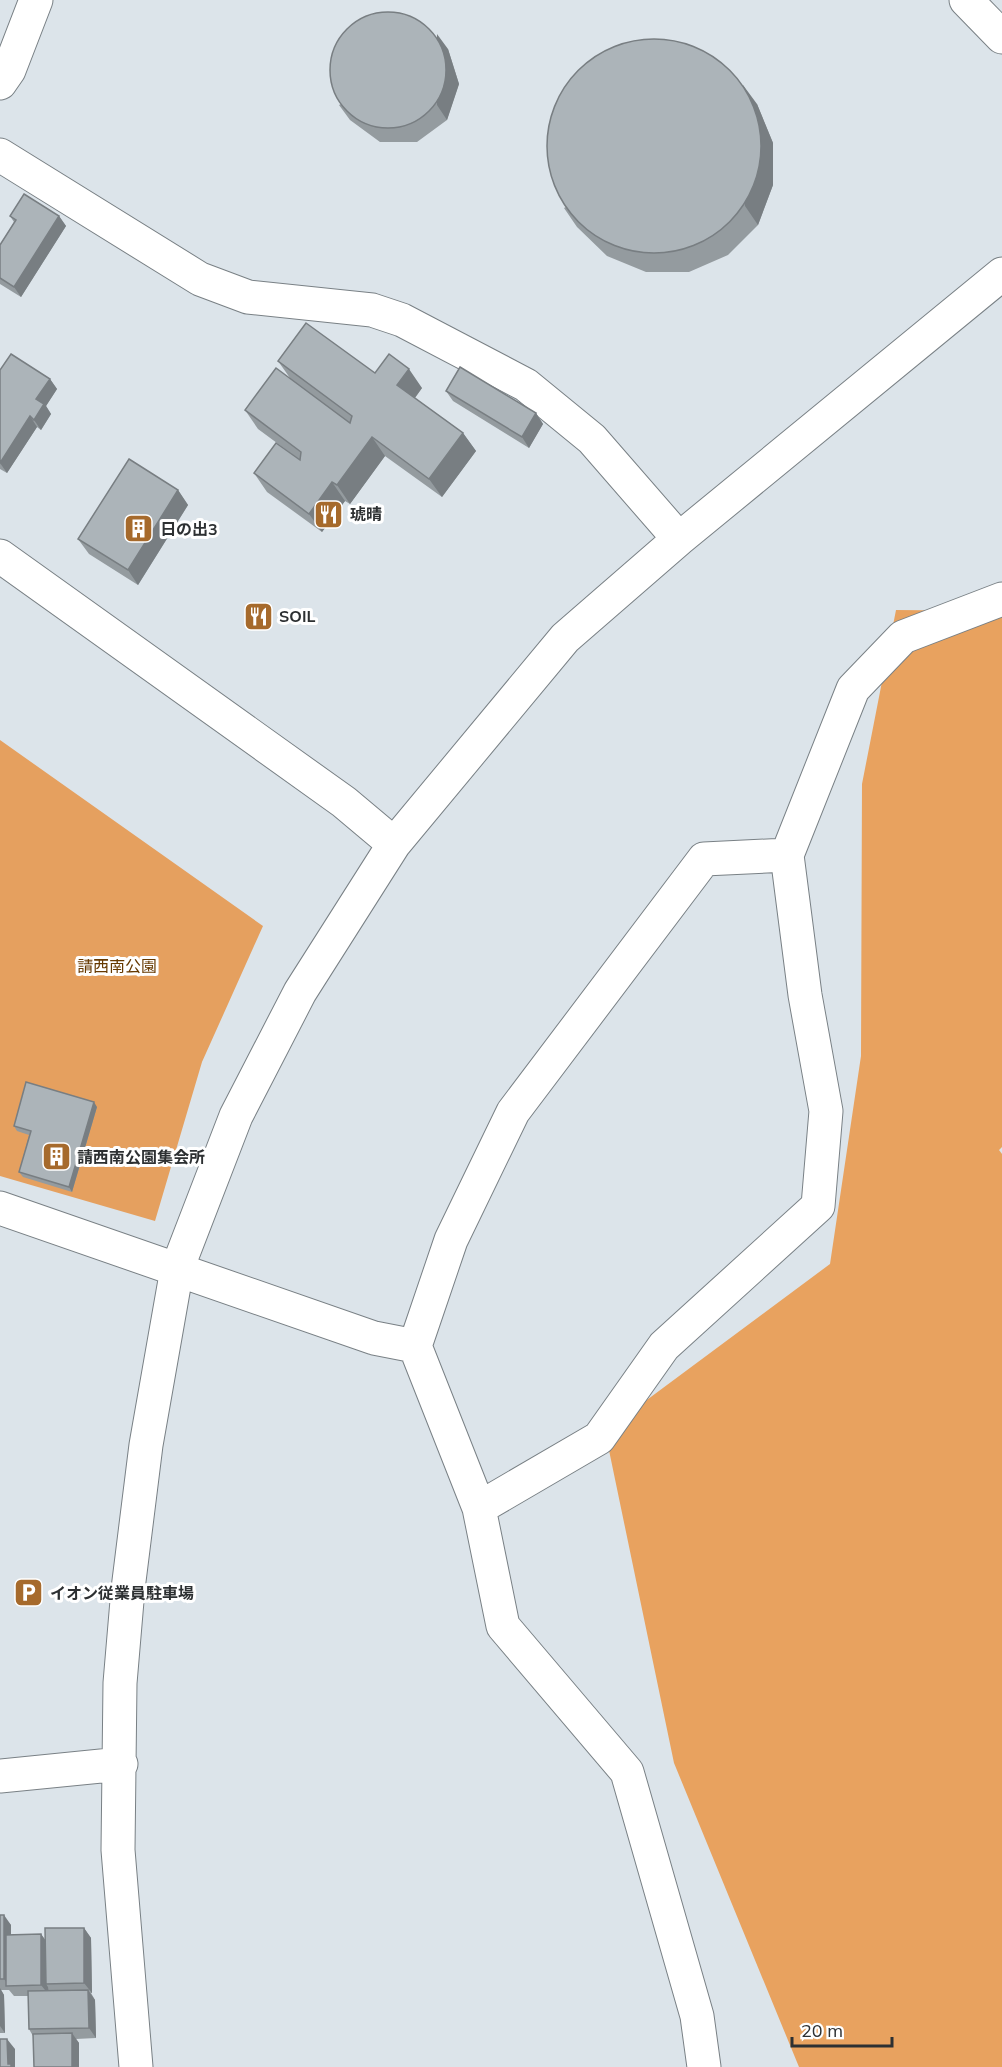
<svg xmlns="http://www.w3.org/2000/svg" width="1002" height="2067" font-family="Mulish,'Noto Sans JP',sans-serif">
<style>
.green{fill:#e5a05f}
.forest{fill:#e8a25f}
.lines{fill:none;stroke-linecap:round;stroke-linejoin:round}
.minor-casing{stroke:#798085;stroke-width:35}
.minor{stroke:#fff;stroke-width:33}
.wall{fill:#949b9f}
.shaded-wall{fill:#787e82}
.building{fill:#acb4b9;stroke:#787e82;stroke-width:1.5}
.labels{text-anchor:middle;stroke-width:6;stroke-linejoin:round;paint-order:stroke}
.poi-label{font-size:16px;font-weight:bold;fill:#2d3032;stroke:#fff;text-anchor:start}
.park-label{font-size:16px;fill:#663900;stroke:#fff}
</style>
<rect width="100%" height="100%" fill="#dce4ea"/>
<!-- green -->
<path class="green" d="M 0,740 L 263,926 L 202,1062 L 155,1221 L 0,1176 Z"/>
<!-- forest -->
<path class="forest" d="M 896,610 L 1002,611 L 1002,1147 L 999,1150 L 1002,1154 L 1002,2067 L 799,2067 L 674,1763 L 605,1431 L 830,1264 L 861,1056 L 862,784 Z"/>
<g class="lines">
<defs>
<path id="minor" d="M 966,0 L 1002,37
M 0,83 L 9,70 L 36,0
M 0,155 L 200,279 L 248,297 L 372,310 L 402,320 L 526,385 L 592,439 L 679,539
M 0,556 L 344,802 L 394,844
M 0,1208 L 374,1338 L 415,1346
M 479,1508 L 599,1438 L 664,1346 L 818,1206 L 826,1111 L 805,995 L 787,855 L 853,689 L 903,637 L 1002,599
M 0,1776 L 121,1764
M 136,2067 L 118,1850 L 120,1683 L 128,1589 L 146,1445 L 177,1269 L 236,1116 L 300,992 L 394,844 L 565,638 L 679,539 L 1002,274
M 704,2067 L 697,2016 L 627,1772 L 503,1626 L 479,1508 L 415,1346 L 451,1240 L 513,1112 L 704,859 L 787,855"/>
</defs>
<!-- minor casing -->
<use href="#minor" class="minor-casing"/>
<!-- minor -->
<use href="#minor" class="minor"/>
</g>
<!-- wall -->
<path class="wall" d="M 448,49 L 459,84 L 447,120 L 417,142 L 380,142 L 350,120 L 339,105 Z
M 757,104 L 773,143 L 773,185 L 758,225 L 728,255 L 689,272 L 646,272 L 607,256 L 577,227 L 564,208 Z
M 10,216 L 59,216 L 66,226 L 21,297 L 0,284 L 0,245 L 14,222 Z
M 278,361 L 375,373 L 422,388 L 415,398 L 463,433 L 476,451 L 442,497 L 385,456 L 350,504 L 345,501 L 322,532 L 267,492 L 254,473 L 300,460 L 258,429 L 245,410 L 290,378 Z
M 0,370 L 50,379 L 57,389 L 46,406 L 51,414 L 41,430 L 37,427 L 7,473 L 0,469 Z
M 446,391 L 536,413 L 543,424 L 529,448 L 453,401 Z
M 178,490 L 188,505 L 138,585 L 89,554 L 78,539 Z
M 97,1107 L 72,1192 L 23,1177 L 19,1172 L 29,1135 L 17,1131 L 14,1126 Z
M 0,1915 L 11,1925 L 11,1935 L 41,1934 L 46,1941 L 84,1928 L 91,1938 L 92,1993 L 91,1993 L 95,2000 L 96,2038 L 76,2039 L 79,2043 L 79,2067 L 34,2067 L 33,2036 L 29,2029 L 28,1996 L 14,1996 L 9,1990 L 1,1990 L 4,1995 L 5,2033 L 0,2033 Z"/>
<!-- shaded-wall -->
<path class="shaded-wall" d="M 437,34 L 448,49 L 459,84 L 447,120 L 437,105 Z
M 743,85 L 757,104 L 773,143 L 773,185 L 758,225 L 745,206 Z
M 59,216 L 66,226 L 21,297 L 14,287 Z
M 409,369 L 422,388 L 411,403 L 397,385 Z
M 50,379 L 57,389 L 46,406 L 51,414 L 41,430 L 34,420 L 36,399 Z
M 536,413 L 543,424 L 529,448 L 522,437 Z
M 30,416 L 37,427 L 7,473 L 0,463 Z
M 463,433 L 476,451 L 442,497 L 429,479 Z
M 372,437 L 385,456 L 350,504 L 337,485 Z
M 332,482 L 345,501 L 322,532 L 309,514 Z
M 178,490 L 188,505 L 138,585 L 128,570 Z
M 94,1102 L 97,1107 L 72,1192 L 69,1187 Z
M 4,1915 L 11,1925 L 11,1986 L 9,1986 L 4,1979 Z
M 84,1928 L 91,1938 L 92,1993 L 84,1983 Z
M 41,1934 L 48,1944 L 46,1984 L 48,1987 L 49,1995 L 41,1985 Z
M 0,1988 L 4,1995 L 5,2033 L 0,2026 Z
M 88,1990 L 95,2000 L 96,2038 L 89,2028 Z
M 72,2033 L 79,2043 L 79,2067 L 72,2067 Z
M 7,2039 L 15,2049 L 15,2067 L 10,2067 L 8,2064 Z"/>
<!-- building -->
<path class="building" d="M330 70a58 58 0 1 1 116 0a58 58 0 1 1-116 0Z
M547 146a107 107 0 1 1 214 0a107 107 0 1 1-214 0Z
M 24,194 L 59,216 L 14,287 L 0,278 L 0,245 L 16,220 L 10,216 Z
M 306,323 L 375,373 L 389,354 L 409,369 L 397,385 L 463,433 L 429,479 L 372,437 L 337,485 L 332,482 L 309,514 L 254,473 L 276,443 L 300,460 L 301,452 L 245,410 L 276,368 L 350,423 L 352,416 L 278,361 Z
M 11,354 L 50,379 L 36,399 L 44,404 L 34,420 L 30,416 L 0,463 L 0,370 Z
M 460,367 L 536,413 L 522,437 L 446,391 Z
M 129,459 L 178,490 L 128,570 L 78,539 Z
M 26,1082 L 94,1102 L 69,1187 L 19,1172 L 31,1131 L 14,1126 Z
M 0,1915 L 4,1915 L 4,1979 L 0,1979 Z
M 45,1928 L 84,1928 L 84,1983 L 46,1984 Z
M 41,1934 L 41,1985 L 6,1986 L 6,1935 Z
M 88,1990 L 89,2028 L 29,2029 L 28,1991 Z
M 72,2033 L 72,2067 L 34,2067 L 33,2034 Z
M 0,2039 L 7,2039 L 8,2064 L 11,2064 L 11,2067 L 0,2067 Z"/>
<!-- icons -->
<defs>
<symbol id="restaurant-square" viewBox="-11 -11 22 22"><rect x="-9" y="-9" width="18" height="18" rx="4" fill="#a66a2c" stroke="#fff"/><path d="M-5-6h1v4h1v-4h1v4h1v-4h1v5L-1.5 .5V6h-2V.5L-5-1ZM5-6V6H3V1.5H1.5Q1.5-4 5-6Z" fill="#fff"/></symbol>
<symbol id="building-square" viewBox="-11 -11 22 22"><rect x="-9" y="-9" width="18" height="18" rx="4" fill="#a66a2c" stroke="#fff"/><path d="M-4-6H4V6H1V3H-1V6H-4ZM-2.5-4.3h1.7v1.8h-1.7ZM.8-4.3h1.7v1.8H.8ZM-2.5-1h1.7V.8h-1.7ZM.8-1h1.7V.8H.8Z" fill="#fff"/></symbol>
<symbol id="parking-square" viewBox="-11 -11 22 22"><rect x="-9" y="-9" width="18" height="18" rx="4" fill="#a66a2c" stroke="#fff"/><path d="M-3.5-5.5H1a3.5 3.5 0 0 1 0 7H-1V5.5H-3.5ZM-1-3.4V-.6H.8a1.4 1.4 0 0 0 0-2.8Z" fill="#fff"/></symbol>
</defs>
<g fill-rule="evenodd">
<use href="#restaurant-square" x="312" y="498" width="33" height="33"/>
<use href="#building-square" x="122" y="512" width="33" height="33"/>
<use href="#restaurant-square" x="242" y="600" width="33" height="33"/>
<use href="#building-square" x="40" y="1140" width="33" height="33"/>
<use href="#parking-square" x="12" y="1576" width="33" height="33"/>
</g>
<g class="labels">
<!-- poi labels -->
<g class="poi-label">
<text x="350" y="520">琥晴</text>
<text x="160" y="535">日の出3</text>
<text x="279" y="622">SOIL</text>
<text x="77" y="1163">請西南公園集会所</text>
<text x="50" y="1599">イオン従業員駐車場</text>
</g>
<!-- park labels -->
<g class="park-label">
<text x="117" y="972">請西南公園</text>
</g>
</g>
<!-- scale -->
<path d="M792 2037v9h100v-9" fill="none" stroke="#2d3032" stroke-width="3"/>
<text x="801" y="2037" font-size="18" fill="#2d3032" stroke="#ffffff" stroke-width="4.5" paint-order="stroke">20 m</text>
</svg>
